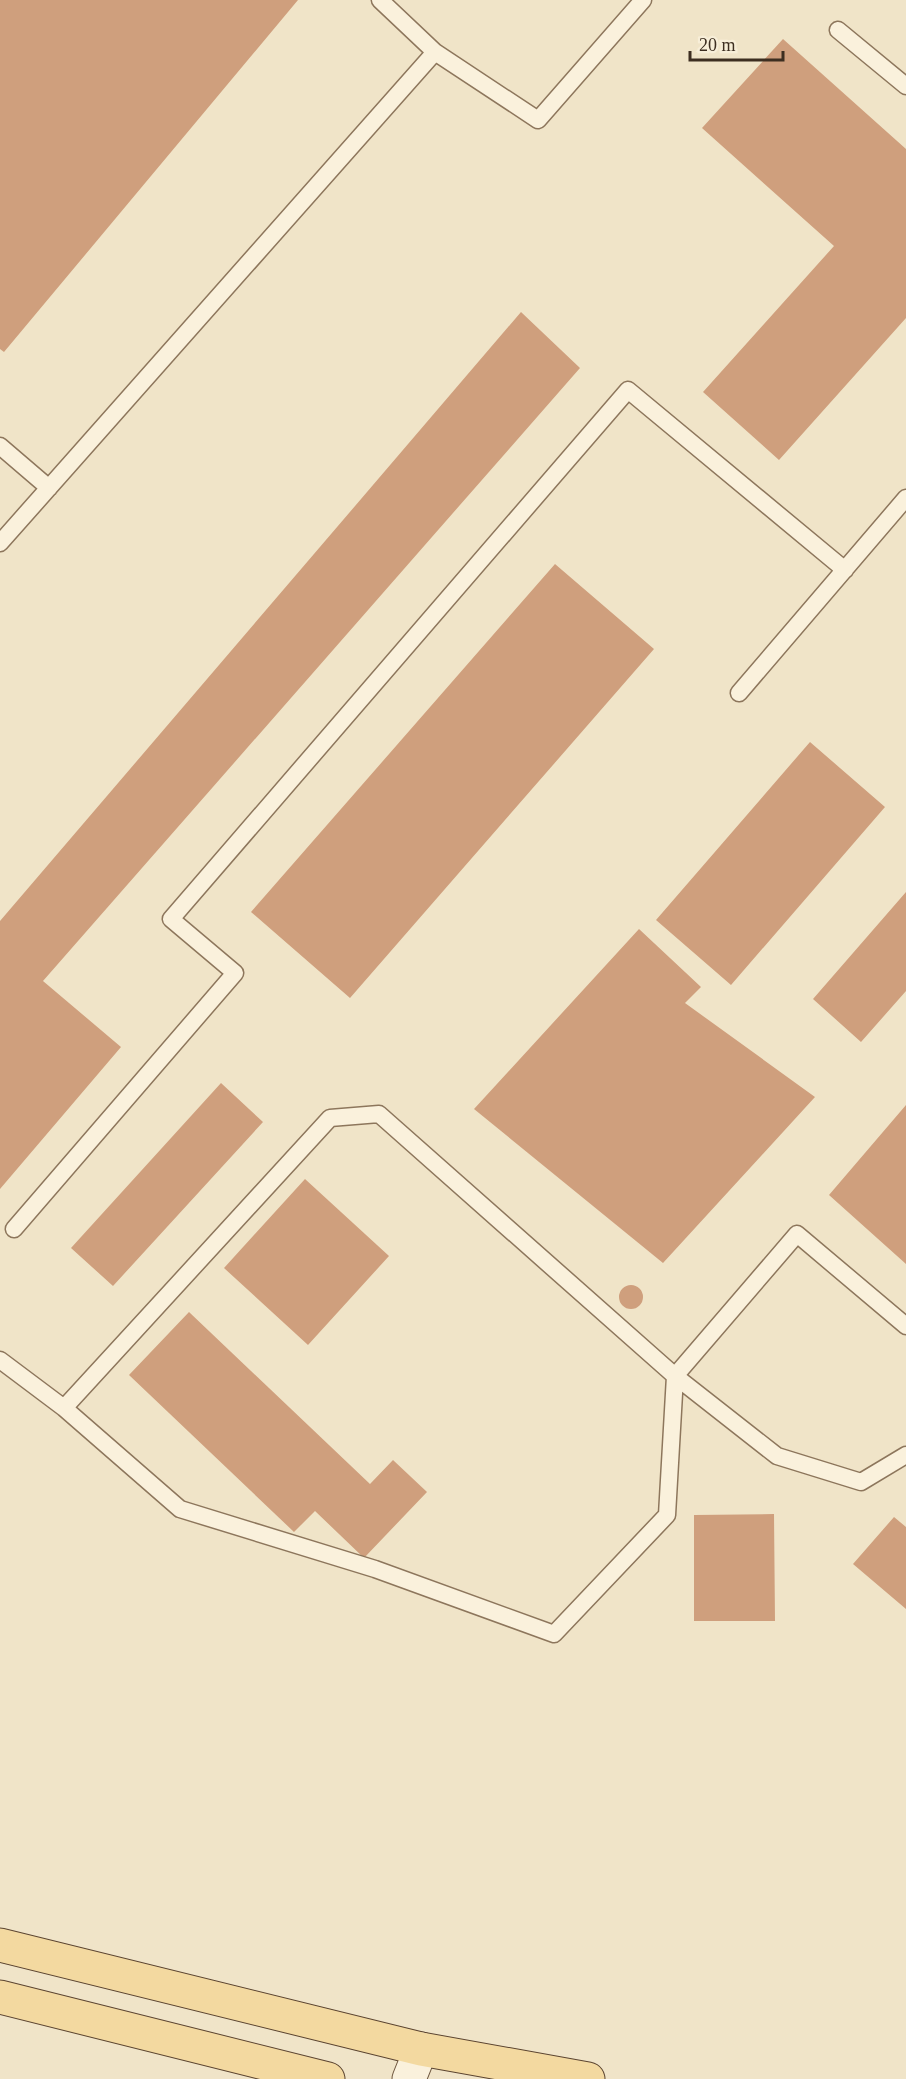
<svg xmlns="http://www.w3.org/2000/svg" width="906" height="2079" font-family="Georgia,serif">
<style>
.building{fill:#cf9f7d}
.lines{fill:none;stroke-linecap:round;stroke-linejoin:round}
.lane-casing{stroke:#8d765c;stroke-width:19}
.secondary-casing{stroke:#6f573f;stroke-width:35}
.primary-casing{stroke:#5b4430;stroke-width:35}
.lane{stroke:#faf1dc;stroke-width:16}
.secondary{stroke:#faf1dc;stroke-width:33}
.primary{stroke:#f3d9a0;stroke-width:33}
</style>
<rect width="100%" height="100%" fill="#f0e4c8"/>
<!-- building -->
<path class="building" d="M 0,0 L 298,0 L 4,352 L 0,349 Z
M 783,39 L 906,149 L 906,318 L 779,460 L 703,392 L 834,246 L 702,128 Z
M 521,312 L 580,368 L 43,981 L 121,1047 L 0,1189 L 0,921 Z
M 555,564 L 654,649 L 350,998 L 251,912 Z
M 810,742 L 885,807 L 731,985 L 656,920 Z
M 906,892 L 906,991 L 861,1042 L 813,999 Z
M 639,929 L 701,987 L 685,1003 L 815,1097 L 663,1263 L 474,1109 Z
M 221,1083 L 263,1122 L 113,1286 L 71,1248 Z
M 906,1105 L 906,1264 L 829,1195 Z
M 305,1179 L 389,1256 L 308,1345 L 224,1268 Z
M619 1297a12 12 0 1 1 24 0a12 12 0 1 1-24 0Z
M 189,1312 L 370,1484 L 393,1460 L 427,1492 L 364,1558 L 315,1511 L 294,1532 L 129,1375 Z
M 774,1514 L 775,1621 L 694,1621 L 694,1515 Z
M 894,1517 L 906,1527 L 906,1609 L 853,1564 Z"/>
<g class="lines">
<defs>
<path id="lane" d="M 380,0 L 435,52 L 538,120 L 643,0
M 838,30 L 906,86
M 0,446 L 49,488
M 0,543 L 435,52
M 739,693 L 906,498
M 14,1229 L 235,973 L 171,919 L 628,390 L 845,570
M 0,1360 L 64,1408 L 180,1509 L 375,1569 L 554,1634 L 667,1515 L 675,1376 L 797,1234 L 906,1326
M 64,1408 L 330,1118 L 379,1114 L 675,1376 L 777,1456 L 861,1482 L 906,1455"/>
<path id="secondary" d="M 409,2079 L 421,2049"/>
<path id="primary" d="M 0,1945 L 421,2049 L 588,2079
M 0,1997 L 328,2079"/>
</defs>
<!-- lane casing -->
<use href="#lane" class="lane-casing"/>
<!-- secondary casing -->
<use href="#secondary" class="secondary-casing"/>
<!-- primary casing -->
<use href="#primary" class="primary-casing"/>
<!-- lane -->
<use href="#lane" class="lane"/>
<!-- secondary -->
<use href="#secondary" class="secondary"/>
<!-- primary -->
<use href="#primary" class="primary"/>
</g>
<!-- scale -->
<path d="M690 51v9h93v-9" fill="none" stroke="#3d2e20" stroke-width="3"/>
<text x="699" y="51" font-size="18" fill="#3d2e20" stroke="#f7eed8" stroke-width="4.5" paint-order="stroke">20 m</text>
</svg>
